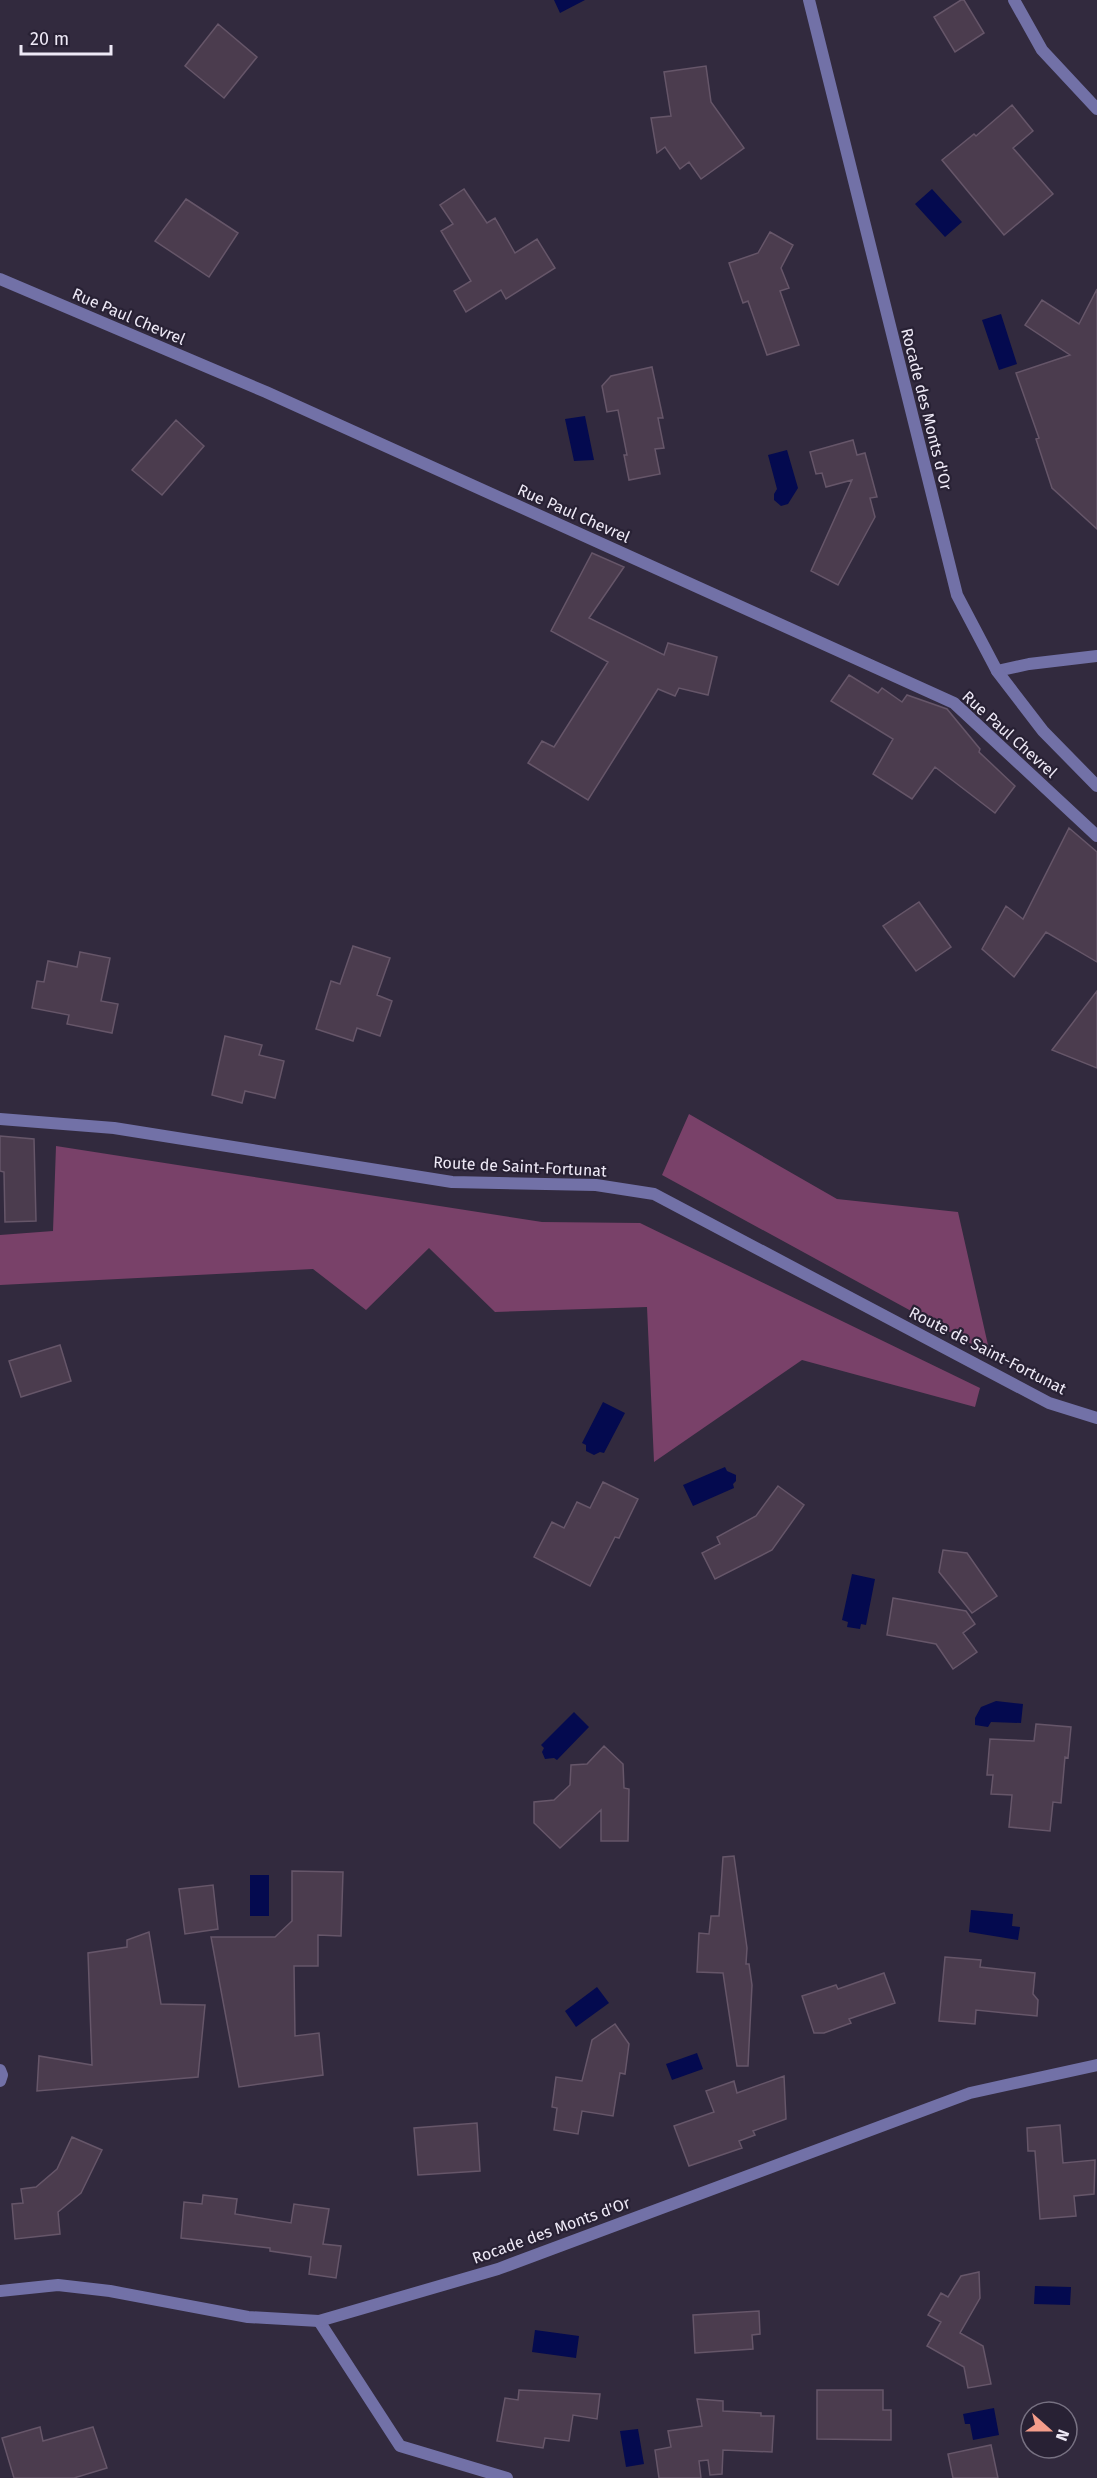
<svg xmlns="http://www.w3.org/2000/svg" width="1097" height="2478" font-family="'Fira Sans',sans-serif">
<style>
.green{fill:#794169}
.water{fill:#040a4f}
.building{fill:#4b3c4e;stroke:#665669;stroke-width:1.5}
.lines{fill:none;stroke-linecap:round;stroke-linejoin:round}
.minor{stroke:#7271a7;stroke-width:12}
.tertiary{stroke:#7271a7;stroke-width:12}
.labels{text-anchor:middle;stroke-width:4.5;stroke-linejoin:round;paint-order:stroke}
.street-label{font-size:16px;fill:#eee9f6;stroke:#282134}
</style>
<rect width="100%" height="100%" fill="#322a3e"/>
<!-- green -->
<path class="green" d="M 689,1114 L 837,1199 L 958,1212 L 990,1354 L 662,1175 Z
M 56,1146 L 542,1222 L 640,1223 L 980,1388 L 975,1407 L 802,1360 L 654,1462 L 647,1307 L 495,1312 L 429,1248 L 366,1310 L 313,1269 L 0,1285 L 0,1235 L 53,1231 Z"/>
<!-- water -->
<path class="water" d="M 554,0 L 585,0 L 560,13 Z
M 932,189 L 962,222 L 945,237 L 915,204 Z
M 1001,314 L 1017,364 L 999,370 L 982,320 Z
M 585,416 L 594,460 L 574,461 L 565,419 Z
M 787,450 L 798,488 L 788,504 L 781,506 L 774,500 L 774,494 L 777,489 L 768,455 Z
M 603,1402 L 625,1413 L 604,1453 L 600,1452 L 594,1455 L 586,1451 L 586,1445 L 582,1443 Z
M 725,1467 L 727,1471 L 736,1475 L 736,1481 L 733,1484 L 734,1488 L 693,1506 L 683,1485 Z
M 852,1574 L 875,1579 L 866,1625 L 861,1624 L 860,1629 L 847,1627 L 848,1622 L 842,1620 Z
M 996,1701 L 1023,1704 L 1021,1723 L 991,1722 L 988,1727 L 975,1725 L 975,1718 L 981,1707 Z
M 574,1712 L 589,1727 L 557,1760 L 554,1758 L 545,1759 L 542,1752 L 544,1748 L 541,1745 Z
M 250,1875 L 269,1875 L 269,1916 L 250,1916 Z
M 971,1910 L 1013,1914 L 1012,1926 L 1020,1927 L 1018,1940 L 969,1932 Z
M 597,1987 L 609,2003 L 576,2027 L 565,2011 Z
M 697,2053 L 703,2069 L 672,2080 L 666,2064 Z
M 1035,2286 L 1071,2287 L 1070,2305 L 1034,2304 Z
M 535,2330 L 579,2336 L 576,2358 L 532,2352 Z
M 994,2408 L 999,2435 L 973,2440 L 970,2424 L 965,2424 L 963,2414 Z
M 638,2429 L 644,2464 L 626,2467 L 620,2431 Z"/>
<!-- building -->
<path class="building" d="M 961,0 L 964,0 L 984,33 L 955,52 L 934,17 Z
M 218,24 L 257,57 L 224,98 L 185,66 Z
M 706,66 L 711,102 L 744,148 L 701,179 L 689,162 L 680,169 L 665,147 L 657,153 L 651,118 L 671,116 L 664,72 Z
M 1012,105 L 1033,131 L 1013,148 L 1053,194 L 1004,235 L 942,160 L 974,134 L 976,136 Z
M 464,189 L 487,223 L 495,218 L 515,253 L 537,239 L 555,268 L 506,299 L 501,290 L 466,312 L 454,291 L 471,281 L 441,231 L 453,224 L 440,205 Z
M 186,199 L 238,233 L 209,277 L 155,241 Z
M 770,232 L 793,245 L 781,268 L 789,288 L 780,291 L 799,345 L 767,355 L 748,301 L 743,303 L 729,263 L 758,253 Z
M 1097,289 L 1097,529 L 1052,488 L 1036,439 L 1039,438 L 1016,373 L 1070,355 L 1025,325 L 1042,300 L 1079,324 Z
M 652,367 L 663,418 L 658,418 L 664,448 L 655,449 L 660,474 L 629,480 L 624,455 L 627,455 L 618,410 L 607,412 L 602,386 L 611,376 Z
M 176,420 L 204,446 L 162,495 L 132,470 Z
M 853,440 L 857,455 L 865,453 L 877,497 L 870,498 L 875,517 L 838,585 L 811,571 L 852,480 L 826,487 L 822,473 L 816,474 L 810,452 Z
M 592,553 L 624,567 L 589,618 L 664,655 L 668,643 L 717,657 L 708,695 L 679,688 L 675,696 L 658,689 L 588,800 L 528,763 L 542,741 L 554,747 L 608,662 L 551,631 Z
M 849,675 L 878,693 L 882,688 L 902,702 L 907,695 L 947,709 L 980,749 L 979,752 L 1015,786 L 995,813 L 935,767 L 912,799 L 873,774 L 893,739 L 831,701 Z
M 1069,828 L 1097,852 L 1097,962 L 1046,932 L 1014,977 L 982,949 L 1006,906 L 1023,919 Z
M 919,902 L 951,947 L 916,971 L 883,926 Z
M 353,946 L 390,958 L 377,995 L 392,1001 L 380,1036 L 357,1028 L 353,1041 L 316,1029 L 331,981 L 340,984 Z
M 80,952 L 110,958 L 101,1001 L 118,1004 L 112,1033 L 67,1024 L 69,1015 L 32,1008 L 37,981 L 44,982 L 48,961 L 77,967 Z
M 1097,991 L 1097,1068 L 1052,1050 Z
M 225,1036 L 262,1045 L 259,1055 L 284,1061 L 275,1098 L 245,1091 L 242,1103 L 212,1095 Z
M 0,1136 L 34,1139 L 36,1221 L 5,1222 L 4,1172 L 0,1171 Z
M 60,1345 L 71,1381 L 21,1397 L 9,1361 Z
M 603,1482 L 638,1499 L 619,1538 L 615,1537 L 590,1586 L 534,1557 L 552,1522 L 564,1528 L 577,1502 L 590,1508 Z
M 778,1486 L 804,1505 L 772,1550 L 715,1579 L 702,1553 L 720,1544 L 717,1537 L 756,1516 Z
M 943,1550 L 967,1553 L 997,1596 L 972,1613 L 939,1572 Z
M 893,1598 L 966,1611 L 975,1624 L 963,1633 L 977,1652 L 953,1669 L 936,1644 L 887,1635 Z
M 1036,1724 L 1071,1727 L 1068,1758 L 1065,1757 L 1061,1803 L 1053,1802 L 1050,1831 L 1009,1827 L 1012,1795 L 991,1794 L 993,1775 L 987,1775 L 990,1739 L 1034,1741 Z
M 604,1746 L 623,1764 L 624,1788 L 629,1789 L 628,1841 L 601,1841 L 601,1810 L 560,1848 L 534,1823 L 534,1802 L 554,1800 L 570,1785 L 571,1765 L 587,1764 Z
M 734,1856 L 747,1948 L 746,1964 L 749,1964 L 752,1985 L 748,2066 L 737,2066 L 723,1973 L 697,1972 L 699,1933 L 709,1934 L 711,1916 L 719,1916 L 723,1857 Z
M 292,1871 L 343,1872 L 341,1936 L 318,1935 L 318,1966 L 294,1966 L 295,2036 L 319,2033 L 323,2075 L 239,2087 L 211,1937 L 275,1937 L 292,1921 Z
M 213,1885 L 218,1929 L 185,1934 L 179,1889 Z
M 149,1932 L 161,2004 L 205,2005 L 198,2077 L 37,2091 L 39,2056 L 92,2065 L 88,1953 L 127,1947 L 127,1940 Z
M 945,1957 L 981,1960 L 980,1967 L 1035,1973 L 1033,1994 L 1038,2000 L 1037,2016 L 976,2010 L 975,2024 L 939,2021 Z
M 884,1973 L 895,2003 L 849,2019 L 851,2023 L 824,2033 L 814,2033 L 802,1996 L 836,1985 L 838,1989 Z
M 615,2024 L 629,2044 L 625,2074 L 620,2073 L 613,2116 L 582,2111 L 578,2134 L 554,2130 L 557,2108 L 552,2107 L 556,2077 L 582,2081 L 592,2040 Z
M 784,2076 L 786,2119 L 753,2131 L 755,2135 L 739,2141 L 742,2148 L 689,2166 L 674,2126 L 714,2112 L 706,2091 L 734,2081 L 737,2093 Z
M 477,2123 L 480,2171 L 418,2175 L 414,2128 Z
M 1060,2125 L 1063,2163 L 1095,2160 L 1094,2194 L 1074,2196 L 1076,2216 L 1040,2219 L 1035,2151 L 1028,2151 L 1027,2128 Z
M 72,2137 L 102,2150 L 81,2193 L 58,2212 L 60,2234 L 15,2239 L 12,2204 L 23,2203 L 21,2189 L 36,2187 L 57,2169 Z
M 203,2195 L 237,2199 L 235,2214 L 291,2223 L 294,2204 L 329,2209 L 323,2244 L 341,2246 L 336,2278 L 309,2274 L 311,2257 L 270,2251 L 270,2248 L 181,2238 L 184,2202 L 202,2204 Z
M 979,2272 L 980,2298 L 960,2333 L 983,2346 L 991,2384 L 968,2388 L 964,2367 L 927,2346 L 941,2322 L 928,2315 L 941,2293 L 948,2297 L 961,2276 Z
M 759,2311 L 760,2334 L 752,2335 L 753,2349 L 695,2353 L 693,2315 Z
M 519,2390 L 600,2394 L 597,2419 L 573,2415 L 569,2441 L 545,2438 L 543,2448 L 497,2441 L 505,2398 L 518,2400 Z
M 817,2390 L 883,2390 L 883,2410 L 891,2410 L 891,2440 L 817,2439 Z
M 697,2399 L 723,2401 L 723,2411 L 761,2413 L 761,2416 L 774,2416 L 772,2452 L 723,2450 L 722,2474 L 710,2475 L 708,2460 L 699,2461 L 701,2478 L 659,2478 L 655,2450 L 671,2447 L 668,2431 L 702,2426 Z
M 40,2427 L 43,2441 L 93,2427 L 107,2468 L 74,2478 L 14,2478 L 2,2438 Z
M 991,2445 L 998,2478 L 953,2478 L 948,2454 Z"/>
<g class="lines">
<!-- minor -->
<path class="minor" d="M 1014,0 L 1042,50 L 1097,109
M 0,279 L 266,392 L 954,703 L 1097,836
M 997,671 L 1029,664 L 1097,656
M 0,2070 L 2,2075 L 0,2081
M 319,2321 L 400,2446 L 507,2478"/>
<!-- tertiary -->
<path class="tertiary" d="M 809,0 L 957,595 L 997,671 L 1043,731 L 1097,786
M 0,1119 L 114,1128 L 452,1182 L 596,1185 L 654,1194 L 1049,1403 L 1097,1418
M 0,2291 L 58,2285 L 110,2291 L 248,2317 L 319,2321 L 498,2269 L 970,2093 L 1097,2065"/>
</g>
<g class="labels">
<!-- street labels -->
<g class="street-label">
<text transform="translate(129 316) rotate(23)" y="6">Rue Paul Chevrel</text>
<text transform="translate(927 409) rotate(76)" y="6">Rocade des Monts d'Or</text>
<text transform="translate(574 513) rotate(24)" y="6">Rue Paul Chevrel</text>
<text transform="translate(1010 734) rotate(42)" y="6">Rue Paul Chevrel</text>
<text transform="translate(520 1166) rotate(3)" y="6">Route de Saint-Fortunat</text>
<text transform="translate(988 1350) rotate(27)" y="6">Route de Saint-Fortunat</text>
<text transform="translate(551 2230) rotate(-20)" y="6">Rocade des Monts d'Or</text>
</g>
</g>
<!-- north arrow -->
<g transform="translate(1049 2430) rotate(111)"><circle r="28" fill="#282134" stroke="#777182" stroke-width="1.5"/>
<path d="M0-4.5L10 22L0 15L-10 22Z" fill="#f49d8b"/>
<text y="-9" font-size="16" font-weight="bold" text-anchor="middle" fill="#eee9f6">N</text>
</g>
<!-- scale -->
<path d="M21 45v9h90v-9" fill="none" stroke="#eee9f6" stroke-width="3"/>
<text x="30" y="45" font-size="18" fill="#eee9f6" stroke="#282134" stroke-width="4.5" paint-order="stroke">20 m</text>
</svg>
